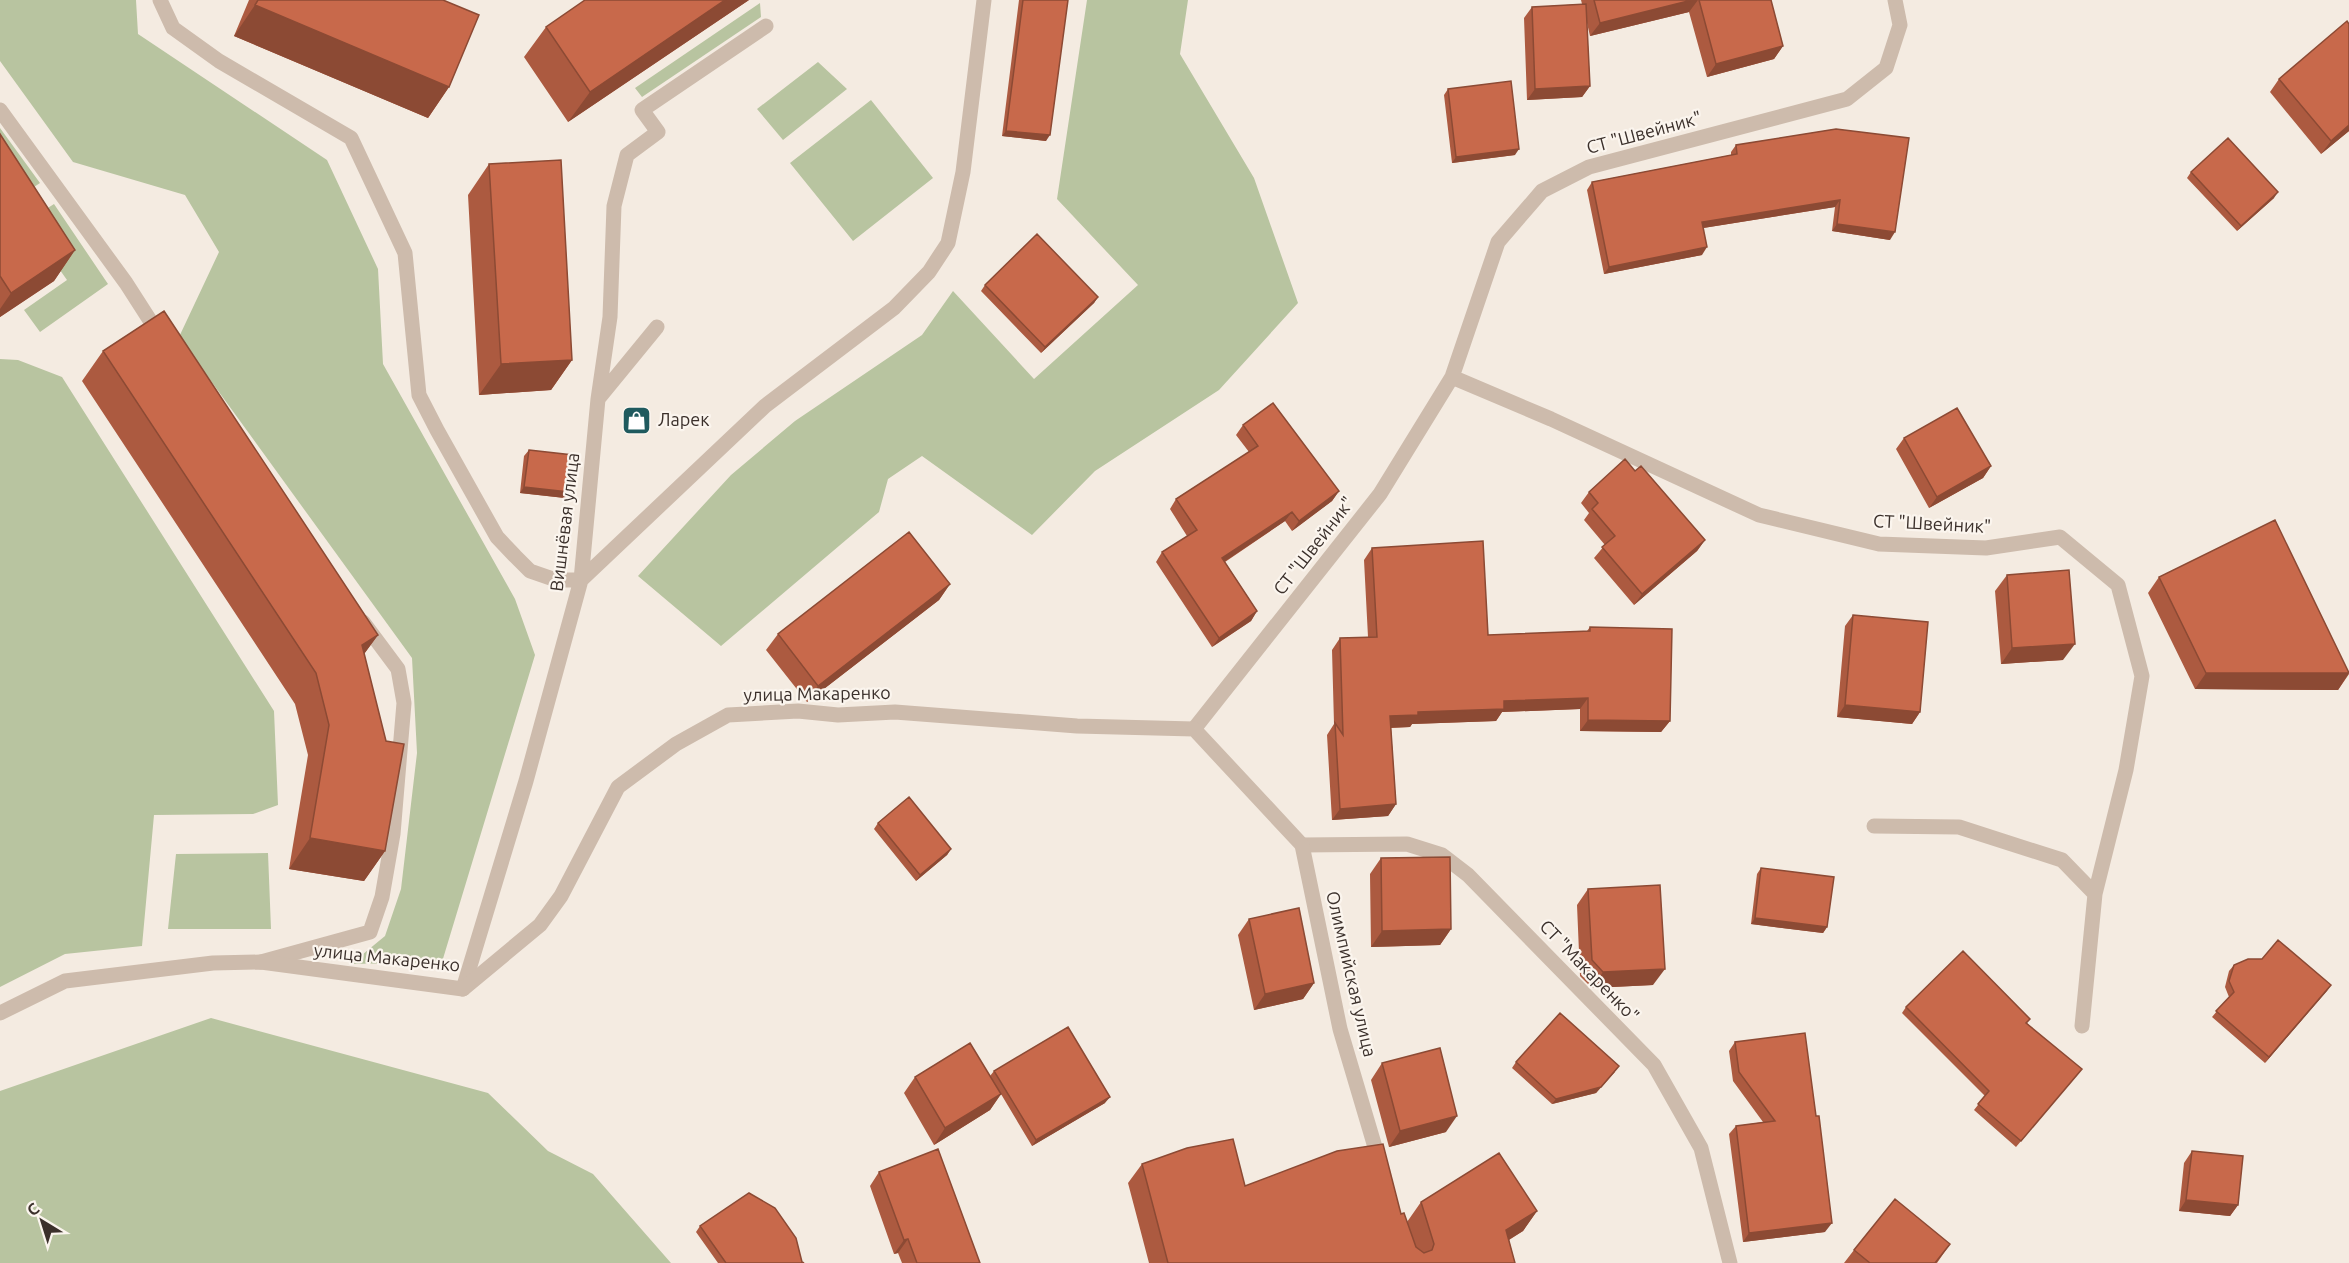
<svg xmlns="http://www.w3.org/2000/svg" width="2349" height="1263" font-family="Ubuntu,sans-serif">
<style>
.green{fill:#b8c4a0}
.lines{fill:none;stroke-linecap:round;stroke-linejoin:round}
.service{stroke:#cdbbac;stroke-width:15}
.minor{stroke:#cdbbac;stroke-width:15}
.wall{fill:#ac5a40}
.shaded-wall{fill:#8c4a34}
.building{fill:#c8694b;stroke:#8c4a34;stroke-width:1.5}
.labels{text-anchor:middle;stroke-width:4.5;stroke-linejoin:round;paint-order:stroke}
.street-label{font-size:18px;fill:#3b302b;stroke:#fbf5ee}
.poi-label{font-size:18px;fill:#3b302b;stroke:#fbf5ee;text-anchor:start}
</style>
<rect width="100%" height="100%" fill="#f4ebe1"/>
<!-- green -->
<path class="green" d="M 0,0 L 136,0 L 138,34 L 327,160 L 378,269 L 383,364 L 515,599 L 535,655 L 442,962 L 351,964 L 385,936 L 401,889 L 417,753 L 412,658 L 179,337 L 219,252 L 185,195 L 73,162 L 0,61 Z
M 1087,0 L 1188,0 L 1180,54 L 1254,178 L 1298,303 L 1219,390 L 1095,471 L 1032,535 L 922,456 L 888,479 L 879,512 L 721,646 L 638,576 L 731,475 L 795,421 L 922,335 L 953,291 L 1034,379 L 1138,285 L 1057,199 Z
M 760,3 L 761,17 L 642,97 L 635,88 Z
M 818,62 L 847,89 L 783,140 L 757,109 Z
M 871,100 L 933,178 L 853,241 L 790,163 Z
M 0,128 L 40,183 L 16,199 L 0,176 Z
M 54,204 L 108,284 L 40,332 L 24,310 L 67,280 L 26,222 Z
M 0,359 L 18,360 L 62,377 L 274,711 L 278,805 L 253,814 L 154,815 L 142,946 L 65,954 L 0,987 Z
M 268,853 L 271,929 L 168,929 L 176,854 Z
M 211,1018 L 488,1093 L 548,1151 L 593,1174 L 671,1263 L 0,1263 L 0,1091 Z"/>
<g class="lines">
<!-- service -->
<path class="service" d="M 160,0 L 173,28 L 219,61 L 351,138 L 405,253 L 419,395 L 437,430 L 497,537 L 515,556 L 530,571 L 556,580 L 581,580 L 765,406 L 894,308 L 929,272 L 948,243 L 963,172 L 984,0
M 0,110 L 126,283 L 160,336
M 1452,377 L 1551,419 L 1759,515 L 1879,544 L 1986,548 L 2060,537 L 2118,585 L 2142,676 L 2126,770 L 2095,894 L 2082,1026
M 598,399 L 657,327
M 1194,729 L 1380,494 L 1452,377 L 1498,242 L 1542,191 L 1589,167 L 1847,99 L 1886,68 L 1900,25 L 1895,0
M 1874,826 L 1959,827 L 2062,860 L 2095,894
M 1302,845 L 1407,844 L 1442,855 L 1468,875 L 1654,1065 L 1701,1148 L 1730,1263
M 261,962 L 370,932 L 382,897 L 393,834 L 404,703 L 398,669 L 363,622
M 463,989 L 526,781 L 581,580 L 598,399 L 610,317 L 614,206 L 627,155 L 658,132 L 642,110 L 766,26"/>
<!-- minor -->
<path class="minor" d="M 0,1013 L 65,981 L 213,963 L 261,962 L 463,989 L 540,925 L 561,896 L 618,787 L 676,744 L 728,715 L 798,711 L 838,715 L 895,712 L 1077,726 L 1194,729 L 1302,845 L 1340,1029 L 1380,1164"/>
</g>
<!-- wall -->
<path class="wall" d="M 249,0 L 443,0 L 449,87 L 428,118 L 234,36 Z
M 749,0 L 568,122 L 524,57 L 546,27 Z
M 1019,0 L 1068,0 L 1046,141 L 1002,136 Z
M 1581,0 L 1771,0 L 1783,46 L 1774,59 L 1707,77 L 1689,12 L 1590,36 L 1587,23 L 1590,86 L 1582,97 L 1527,100 L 1524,18 L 1532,7 L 1582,4 Z
M 2349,24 L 2349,131 L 2321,154 L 2270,92 L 2279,79 Z
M 1448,89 L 1515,155 L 1452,163 L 1444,95 Z
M 1836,129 L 1890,240 L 1832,231 L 1835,207 L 1703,228 L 1702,255 L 1604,274 L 1587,190 L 1592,182 L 1731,155 L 1731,152 L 1736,145 Z
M 0,134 L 75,250 L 54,281 L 0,317 Z
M 489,164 L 572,360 L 551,390 L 479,395 L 468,195 Z
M 2191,172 L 2274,198 L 2237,231 L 2187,178 Z
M 985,285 L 1098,297 L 1094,303 L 1041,353 L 981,291 Z
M 103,351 L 378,635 L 364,654 L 385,851 L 364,881 L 289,869 L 308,755 L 295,704 L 82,381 Z
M 1243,425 L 1339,491 L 1332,501 L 1292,531 L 1285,521 L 1225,562 L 1257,611 L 1251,621 L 1212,647 L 1156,562 L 1162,552 L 1187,536 L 1170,509 L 1176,499 L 1249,452 L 1236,435 Z
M 1904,438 L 1991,466 L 1983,478 L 1929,508 L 1896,449 Z
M 529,450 L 565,498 L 520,493 L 524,456 Z
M 1635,471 L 1705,540 L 1697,551 L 1634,605 L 1594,558 L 1605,545 L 1584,520 L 1589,513 L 1581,503 L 1589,492 Z
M 1372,548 L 1488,635 L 1587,631 L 1590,627 L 1670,721 L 1661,732 L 1580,731 L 1580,709 L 1502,712 L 1496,721 L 1412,724 L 1410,727 L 1391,728 L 1396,804 L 1388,816 L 1332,820 L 1327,735 L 1334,724 L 1332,650 L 1340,638 L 1368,637 L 1364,560 Z
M 2007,575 L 2063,660 L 2001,664 L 1995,591 Z
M 2159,577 L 2349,674 L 2338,690 L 2195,689 L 2148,593 Z
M 950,584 L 939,600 L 807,702 L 766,650 L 778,634 Z
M 1853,615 L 1920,712 L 1912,724 L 1837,717 L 1845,626 Z
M 878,823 L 951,849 L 947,855 L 916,881 L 874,829 Z
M 1381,858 L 1451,929 L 1440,945 L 1371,947 L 1370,874 Z
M 1761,868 L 1827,927 L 1823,933 L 1751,924 L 1757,874 Z
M 1588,889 L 1653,985 L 1592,988 L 1580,976 L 1577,905 Z
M 1249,919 L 1314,983 L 1303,999 L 1254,1010 L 1238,935 Z
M 2234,965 L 2331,985 L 2265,1063 L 2212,1017 L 2229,997 L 2225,987 L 2229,971 Z
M 1906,1007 L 2030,1019 L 2027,1023 L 2077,1075 L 2016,1147 L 1974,1110 L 1985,1096 L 1902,1013 Z
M 1735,1042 L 1816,1116 L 1825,1232 L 1743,1242 L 1729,1134 L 1736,1126 L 1763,1122 L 1733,1081 L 1729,1051 Z
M 1516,1062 L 1615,1072 L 1596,1093 L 1552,1104 L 1512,1068 Z
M 1382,1063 L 1446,1132 L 1389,1147 L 1371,1080 Z
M 994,1071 L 1105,1103 L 1032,1146 L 1001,1094 L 990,1110 L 934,1145 L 904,1093 L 915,1077 L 990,1076 Z
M 2192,1151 L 2238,1205 L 2230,1216 L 2179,1211 L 2184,1163 Z
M 1142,1164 L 1245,1186 L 1401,1214 L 1407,1222 L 1421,1202 L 1537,1211 L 1523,1231 L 1509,1240 L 1515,1263 L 1149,1263 L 1128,1183 Z
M 879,1172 L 980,1263 L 902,1263 L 898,1253 L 894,1254 L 870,1186 Z
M 700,1226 L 802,1262 L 804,1263 L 718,1263 L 696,1232 Z
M 1950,1244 L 1937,1263 L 1844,1263 L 1854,1250 Z"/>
<!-- shaded-wall -->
<path class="shaded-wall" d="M 725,0 L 749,0 L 568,122 L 590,92 Z
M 1692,0 L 1698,0 L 1689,12 L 1590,36 L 1600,23 Z
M 255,5 L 449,87 L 428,118 L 234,36 Z
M 1783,46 L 1774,59 L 1707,77 L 1716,64 Z
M 1590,86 L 1582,97 L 1527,100 L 1535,89 Z
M 2349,125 L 2349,131 L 2321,154 L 2331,141 Z
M 1006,131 L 1050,135 L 1046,141 L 1002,136 Z
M 1519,149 L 1515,155 L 1452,163 L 1456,157 Z
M 2278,192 L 2274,198 L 2237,231 L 2241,226 Z
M 1840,200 L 1835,207 L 1697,229 L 1702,222 Z
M 1837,224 L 1895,232 L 1890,240 L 1832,231 Z
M 1707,247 L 1702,255 L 1604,274 L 1609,267 Z
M 75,250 L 54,281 L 0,317 L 0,309 L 11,293 Z
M 1098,297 L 1094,303 L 1041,353 L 1045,347 Z
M 572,360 L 551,390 L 479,395 L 501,364 Z
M 1991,466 L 1983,478 L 1929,508 L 1937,497 Z
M 524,487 L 569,492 L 565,498 L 520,493 Z
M 1339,491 L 1332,501 L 1292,531 L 1299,521 Z
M 1292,512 L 1285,521 L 1215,568 L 1222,558 Z
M 1705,540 L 1697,551 L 1634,605 L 1642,594 Z
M 950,584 L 939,600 L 807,702 L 818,686 Z
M 1257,611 L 1251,621 L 1212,647 L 1219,638 Z
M 378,635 L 356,665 L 362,645 Z
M 2075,644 L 2063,660 L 2001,664 L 2012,648 Z
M 2206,673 L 2349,673 L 2338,690 L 2195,689 Z
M 1588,698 L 1580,709 L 1502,712 L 1496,721 L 1412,724 L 1410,727 L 1382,728 L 1390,716 L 1504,701 Z
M 1845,705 L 1920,712 L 1912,724 L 1837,717 Z
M 1588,720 L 1670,721 L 1661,732 L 1580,731 Z
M 1396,804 L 1388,816 L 1332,820 L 1340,809 Z
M 310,838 L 385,851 L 364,881 L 289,869 Z
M 951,849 L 947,855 L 916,881 L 920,875 Z
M 1755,918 L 1827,927 L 1823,933 L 1751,924 Z
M 1451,929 L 1440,945 L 1371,947 L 1382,931 Z
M 1665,969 L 1653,985 L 1592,988 L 1603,972 Z
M 1314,983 L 1303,999 L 1254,1010 L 1265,994 Z
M 2331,985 L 2327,991 L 2265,1063 L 2269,1057 Z
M 1619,1066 L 1596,1093 L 1552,1104 L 1556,1099 Z
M 1001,1094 L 990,1110 L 934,1145 L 945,1128 Z
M 1110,1097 L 1105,1103 L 1032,1146 L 1036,1140 Z
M 1457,1116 L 1446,1132 L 1389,1147 L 1400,1131 Z
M 2186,1200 L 2238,1205 L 2230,1216 L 2179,1211 Z
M 1537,1211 L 1523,1231 L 1492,1250 L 1506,1230 Z
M 1832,1223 L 1825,1232 L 1743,1242 L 1749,1233 Z
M 908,1239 L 898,1253 L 894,1254 L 904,1240 Z"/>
<!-- building -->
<path class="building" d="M 258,0 L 443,0 L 479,15 L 449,87 L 255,5 Z
M 585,0 L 725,0 L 590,92 L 546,27 Z
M 1023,0 L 1068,0 L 1050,135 L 1006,131 Z
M 1594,0 L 1692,0 L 1600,23 Z
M 1699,0 L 1771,0 L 1783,46 L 1716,64 Z
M 1586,4 L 1590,86 L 1535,89 L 1532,7 Z
M 2347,21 L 2349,24 L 2349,125 L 2331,141 L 2279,79 Z
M 1511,81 L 1519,149 L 1456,157 L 1448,89 Z
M 1836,129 L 1909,138 L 1895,232 L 1837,224 L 1840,200 L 1702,222 L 1707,247 L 1609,267 L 1592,182 L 1737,154 L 1736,145 Z
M 0,134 L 75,250 L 11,293 L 0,276 Z
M 2228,138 L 2278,192 L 2241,226 L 2191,172 Z
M 561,160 L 572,360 L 501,364 L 489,164 Z
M 1037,234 L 1098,297 L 1045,347 L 985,285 Z
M 164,311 L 378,635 L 362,645 L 386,741 L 404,744 L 385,851 L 310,838 L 329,725 L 316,673 L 103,351 Z
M 1273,403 L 1339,491 L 1299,521 L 1292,512 L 1222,558 L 1257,611 L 1219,638 L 1162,552 L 1197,530 L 1176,499 L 1258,446 L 1243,425 Z
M 1957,408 L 1991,466 L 1937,497 L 1904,438 Z
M 529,450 L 573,455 L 569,492 L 524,487 Z
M 1625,459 L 1635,471 L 1641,466 L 1705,540 L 1642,594 L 1602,547 L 1615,536 L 1592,509 L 1598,503 L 1589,492 Z
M 2275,520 L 2349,673 L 2206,673 L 2159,577 Z
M 909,532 L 950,584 L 818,686 L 778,634 Z
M 1483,541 L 1488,635 L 1590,631 L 1590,627 L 1672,629 L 1670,721 L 1588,720 L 1588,698 L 1504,701 L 1504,709 L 1418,712 L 1418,715 L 1390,716 L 1396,804 L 1340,809 L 1335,723 L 1343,735 L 1340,638 L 1377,637 L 1372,548 Z
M 2069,570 L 2075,644 L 2012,648 L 2007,575 Z
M 1853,615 L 1928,622 L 1920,712 L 1845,705 Z
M 909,797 L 951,849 L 920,875 L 878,823 Z
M 1450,857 L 1451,929 L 1382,931 L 1381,858 Z
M 1761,868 L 1834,877 L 1827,927 L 1755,918 Z
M 1660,885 L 1665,969 L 1603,972 L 1592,960 L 1588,889 Z
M 1299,908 L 1314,983 L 1265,994 L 1249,919 Z
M 2278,940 L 2331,985 L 2269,1057 L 2216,1011 L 2234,992 L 2229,981 L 2234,965 L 2248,959 L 2262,959 Z
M 1963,951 L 2030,1019 L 2026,1023 L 2082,1069 L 2021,1141 L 1978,1104 L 1989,1091 L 1906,1007 Z
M 1560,1013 L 1619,1066 L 1601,1087 L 1556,1099 L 1516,1062 Z
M 1068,1027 L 1110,1097 L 1036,1140 L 994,1071 Z
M 1805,1033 L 1816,1116 L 1819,1116 L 1832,1223 L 1749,1233 L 1736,1126 L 1775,1121 L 1739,1072 L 1735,1042 Z
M 970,1043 L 1001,1094 L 945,1128 L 915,1077 Z
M 1440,1048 L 1457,1116 L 1400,1131 L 1382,1063 Z
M 1233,1139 L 1245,1186 L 1337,1151 L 1383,1144 L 1401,1214 L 1404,1213 L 1416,1247 L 1424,1253 L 1432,1250 L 1434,1244 L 1421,1202 L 1499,1153 L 1537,1211 L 1506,1230 L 1515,1263 L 1168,1263 L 1142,1164 L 1187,1148 Z
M 938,1149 L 980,1263 L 917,1263 L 908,1239 L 904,1240 L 879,1172 Z
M 2192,1151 L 2243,1156 L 2238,1205 L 2186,1200 Z
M 749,1193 L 775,1208 L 796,1238 L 802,1262 L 804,1263 L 726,1263 L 700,1226 Z
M 1895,1199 L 1950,1244 L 1935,1263 L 1870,1263 L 1854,1250 Z"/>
<!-- icons -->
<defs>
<symbol id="shop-square" viewBox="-11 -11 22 22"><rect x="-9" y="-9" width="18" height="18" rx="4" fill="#1f5a5e" stroke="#fbf5ee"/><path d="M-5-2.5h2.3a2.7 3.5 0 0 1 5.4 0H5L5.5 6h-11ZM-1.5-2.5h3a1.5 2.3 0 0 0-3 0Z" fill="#fff"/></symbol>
</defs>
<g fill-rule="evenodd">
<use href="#shop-square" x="620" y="404" width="33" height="33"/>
</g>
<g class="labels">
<!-- street labels -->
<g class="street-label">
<text transform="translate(1644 133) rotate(-15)" y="6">СТ "Швейник"</text>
<text transform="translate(565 522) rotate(-83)" y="6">Вишнёвая улица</text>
<text transform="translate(1932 524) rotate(3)" y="6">СТ "Швейник"</text>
<text transform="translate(1314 546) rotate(-52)" y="6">СТ "Швейник"</text>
<text transform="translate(817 694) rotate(-1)" y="6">улица Макаренко</text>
<text transform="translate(387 958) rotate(6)" y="6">улица Макаренко</text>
<text transform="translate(1589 971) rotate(46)" y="6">СТ "Макаренко"</text>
<text transform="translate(1351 974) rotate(77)" y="6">Олимпийская улица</text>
</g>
<!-- poi labels -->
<g class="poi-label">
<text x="658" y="426">Ларек</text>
</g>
</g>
<!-- north arrow -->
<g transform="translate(42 1221) rotate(322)" stroke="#fbf5ee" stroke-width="4.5" paint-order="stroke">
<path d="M0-4.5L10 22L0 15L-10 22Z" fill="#3b302b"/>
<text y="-9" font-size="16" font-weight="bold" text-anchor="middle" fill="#3b302b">С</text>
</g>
</svg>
